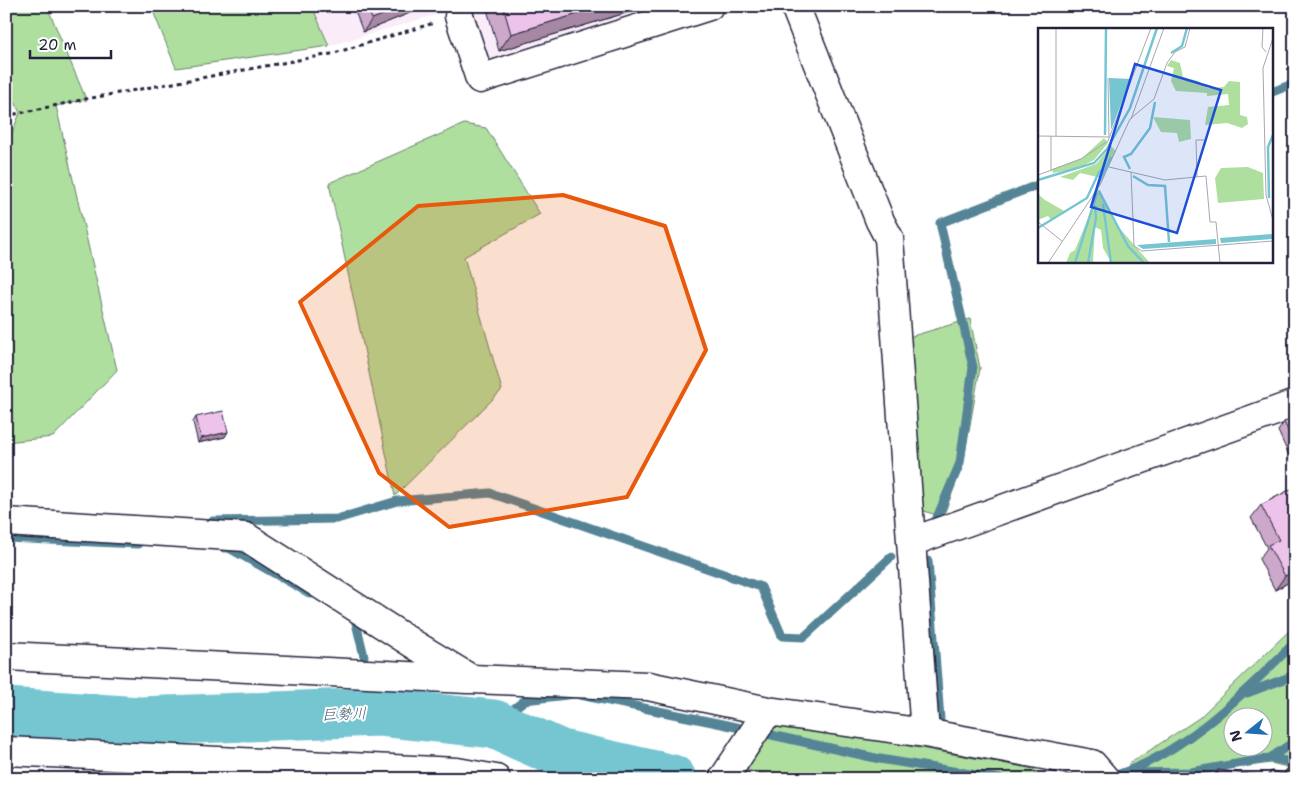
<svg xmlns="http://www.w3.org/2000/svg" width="1301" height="785" font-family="'Shantell Sans','Klee One',sans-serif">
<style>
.built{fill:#faedf9}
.green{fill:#afdf9f;stroke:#68806d;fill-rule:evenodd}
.water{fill:#76c6d2;stroke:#548496}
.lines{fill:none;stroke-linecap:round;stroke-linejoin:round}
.stream{stroke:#548496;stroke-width:9}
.river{stroke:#76c6d2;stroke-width:49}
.minor-casing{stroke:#22223b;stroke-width:31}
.path{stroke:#22223b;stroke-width:3;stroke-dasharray:4 4;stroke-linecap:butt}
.minor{stroke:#fff;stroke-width:28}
.wall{fill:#cca8ca;stroke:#22223b}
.shaded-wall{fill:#a688a4;stroke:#22223b}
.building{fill:#edc3eb;stroke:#22223b}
.marked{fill:#e8590c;fill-opacity:0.2;stroke:#e8590c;stroke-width:4;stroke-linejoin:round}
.labels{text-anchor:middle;stroke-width:4;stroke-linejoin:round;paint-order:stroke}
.water-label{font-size:15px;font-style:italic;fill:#3f5b70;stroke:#fff}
.inset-river{fill:none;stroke:#76c6d2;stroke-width:2.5}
.inset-road{fill:none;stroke:#a7a7b1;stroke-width:1}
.view{fill:#1d4ed8;fill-opacity:0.15;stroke:#1d4ed8;stroke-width:2.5}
.inset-edge{fill:none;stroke:#22223b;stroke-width:2.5}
</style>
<rect width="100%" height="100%" fill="#fff"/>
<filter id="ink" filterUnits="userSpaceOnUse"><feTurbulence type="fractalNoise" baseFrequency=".02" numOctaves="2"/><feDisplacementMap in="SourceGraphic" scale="10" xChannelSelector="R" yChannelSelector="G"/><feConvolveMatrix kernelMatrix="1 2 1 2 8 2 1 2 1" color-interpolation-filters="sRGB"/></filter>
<g filter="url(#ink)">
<!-- built -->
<path class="built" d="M 312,6 L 686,6 L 486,71 L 463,7 L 329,46 Z"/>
<!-- green -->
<path class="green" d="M 6,6 L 47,6 L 86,99 L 56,106 L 117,370 L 53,437 L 6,442 L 6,147 L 20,113 L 6,81 Z
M 151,6 L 312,6 L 329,46 L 176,68 Z
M 464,124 L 486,128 L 540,214 L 464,257 L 502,390 L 395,496 L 329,183 Z
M 970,319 L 980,368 L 963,465 L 943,517 L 917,509 L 909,337 Z
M 1295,625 L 1295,769 L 1271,763 L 1196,773 L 1195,779 L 1130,779 L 1129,764 L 1199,718 ZM 1234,718 L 1264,718 L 1264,748 L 1234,748 Z
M 772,721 L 1034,769 L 1038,779 L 787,779 L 746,770 Z"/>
<!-- water -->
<path class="water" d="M 138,773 L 251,779 L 139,779 Z"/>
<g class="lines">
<!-- stream -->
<path class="stream" d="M 1272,92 L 1295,83
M 936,520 L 960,463 L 973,367 L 940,223 L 1040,184
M 213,521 L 337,519 L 397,501 L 490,493 L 761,587 L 782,636 L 804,637 L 891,557
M 6,538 L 138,544
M 224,548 L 229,548 L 311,594
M 928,561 L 940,719
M 351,617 L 355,619 L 364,656
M 1247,693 L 1295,675
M 494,724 L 525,700 L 575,694 L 722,724 L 880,759 L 1001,779
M 1270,758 L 1295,741
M 1128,773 L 1191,772 L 1270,758 L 1295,763
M 1106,778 C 1180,759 1242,695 1295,642"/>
<!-- river -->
<path class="river" d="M 6,712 L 140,721 L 378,712 L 494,724 L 561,754 L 672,779"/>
<defs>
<path id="minor" d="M 795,6 L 880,221 L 889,238 L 925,733
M 459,16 L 480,79 L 709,6
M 6,522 L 246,537 L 415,645 L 471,679 L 648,686 L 768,711 L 925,733 L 1092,764 L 1105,779
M 911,542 L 1295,404
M 6,656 L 467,679
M 6,751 L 457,772 L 496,779
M 723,779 L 768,711"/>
</defs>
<!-- minor casing -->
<use href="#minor" class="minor-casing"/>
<!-- path -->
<path class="path" d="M 6,116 L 86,99 L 331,54 L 434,23"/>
<!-- minor -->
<use href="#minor" class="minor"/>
</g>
<!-- wall -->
<path class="wall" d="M 353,6 L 427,6 L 363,32 Z
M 486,6 L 649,6 L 499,51 Z
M 196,417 L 225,437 L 198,443 L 193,422 Z
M 1295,417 L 1295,460 L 1292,462 L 1278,431 L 1284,422 Z
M 1295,487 L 1295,579 L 1275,590 L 1259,559 L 1267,548 L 1251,518 L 1261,505 Z
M 1287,769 L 1295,779 L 1212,779 L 1218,770 L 1266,777 L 1271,771 L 1283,774 Z"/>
<!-- shaded-wall -->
<path class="shaded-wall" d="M 405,6 L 427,6 L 363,32 L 372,19 Z
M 604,6 L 649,6 L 499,51 L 511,34 Z
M 228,432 L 225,437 L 198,443 L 201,438 Z
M 1295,571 L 1295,579 L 1275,590 L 1285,576 Z"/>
<!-- building -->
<path class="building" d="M 367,6 L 405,6 L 372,19 Z
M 503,6 L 604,6 L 511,34 Z
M 223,411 L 228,432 L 201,438 L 196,417 Z
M 1295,417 L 1295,445 L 1284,422 Z
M 1295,487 L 1295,571 L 1285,576 L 1268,545 L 1279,540 L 1261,505 Z
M 1287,769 L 1295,771 L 1295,779 L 1217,779 L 1218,770 L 1269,777 L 1271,771 L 1285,774 Z"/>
</g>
<!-- marked area -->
<path class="marked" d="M 563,195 L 665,226 L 706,350 L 627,497 L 449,527 L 379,473 L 300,302 L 418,206 Z"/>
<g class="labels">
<!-- water labels -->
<g class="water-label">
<text transform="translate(344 714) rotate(-2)" y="5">巨勢川</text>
</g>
</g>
<!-- overview -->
<g transform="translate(1038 28)">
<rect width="235" height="235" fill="#fff"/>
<path d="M 133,32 L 142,35 L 145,49 L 160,53 L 170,60 L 186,59 L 191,53 L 202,54 L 202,87 L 209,89 L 210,96 L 204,100 L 189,95 L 167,97 L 170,79 L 191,77 L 190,66 L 169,68 L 169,65 L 138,63 L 133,53 L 136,40 L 129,38 ZM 115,89 L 152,92 L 153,111 L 141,114 L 139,105 L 123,104 ZM 66,110 L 70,115 L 56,132 L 38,141 L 15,145 L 14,141 L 44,130 ZM 73,118 L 78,123 L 64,150 L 42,145 L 35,152 L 22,149 L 58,136 ZM 210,139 L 225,145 L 226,171 L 180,175 L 177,150 L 183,140 ZM 61,161 L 76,194 L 112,235 L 73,234 L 65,220 L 63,202 L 57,199 L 55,235 L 28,235 L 32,225 L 37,222 L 56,176 L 55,166 ZM 0,166 L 7,172 L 28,184 L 13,192 L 10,188 L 0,192 Z" fill="#afdf9f"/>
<path d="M 71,50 L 93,51 L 73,102 ZM 235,206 L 235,211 L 183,215 L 182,210 ZM 178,211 L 178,216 L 105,221 L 99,217 Z" fill="#76c6d2"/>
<path class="inset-river" d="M 133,25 L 144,18 L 149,0M 67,107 L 68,0M 92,141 L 86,129 L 93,126 L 112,100 L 117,74M 95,148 L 110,157 L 127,158 L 131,214M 0,152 L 56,135 L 69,121 L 92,80 L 119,0M 60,157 L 73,129M 61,163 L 90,218 L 106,235M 231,170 L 230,119 L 235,107M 65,176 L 73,235M 0,200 L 49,170 L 61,144 L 66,141M 37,235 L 59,165M 50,235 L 58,190 L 57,177"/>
<path class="inset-road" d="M 225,0 L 224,19 L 228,24M 235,10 L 225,40 L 228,167 L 235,192M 93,91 L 126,0M 0,108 L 71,109 L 70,50M 18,108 L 18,0M 71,139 L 127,152 L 168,148 L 172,194 L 178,194 L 182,235M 13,143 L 13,108M 93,144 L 96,218 L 104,223 L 235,213M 0,147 L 43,131 L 70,113 L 113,0M 159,149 L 158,112 L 166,112M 0,194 L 24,213M 10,235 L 62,157 L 92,91 L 116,71 L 129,35 L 137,24 L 147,19 L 152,0"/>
<path class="view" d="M 97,36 L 183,62 L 139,205 L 53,179 Z"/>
<rect width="235" height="235" class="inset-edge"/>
</g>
<!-- margin -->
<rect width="1301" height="785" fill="none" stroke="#fff" stroke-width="25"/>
<rect x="12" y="12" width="1276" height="760" fill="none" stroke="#22223b" stroke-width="2" filter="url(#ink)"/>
<!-- north arrow -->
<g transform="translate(1248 732) rotate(253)"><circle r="24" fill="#ffffff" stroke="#a7a7b1"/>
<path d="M0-4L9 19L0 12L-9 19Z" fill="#1f6fb2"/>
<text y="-8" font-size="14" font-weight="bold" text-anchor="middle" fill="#22223b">N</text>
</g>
<!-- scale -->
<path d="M30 50v8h81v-8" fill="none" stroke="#22223b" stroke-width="2.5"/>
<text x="38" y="50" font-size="15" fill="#22223b" stroke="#ffffff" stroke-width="4" paint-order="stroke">20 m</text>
</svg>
